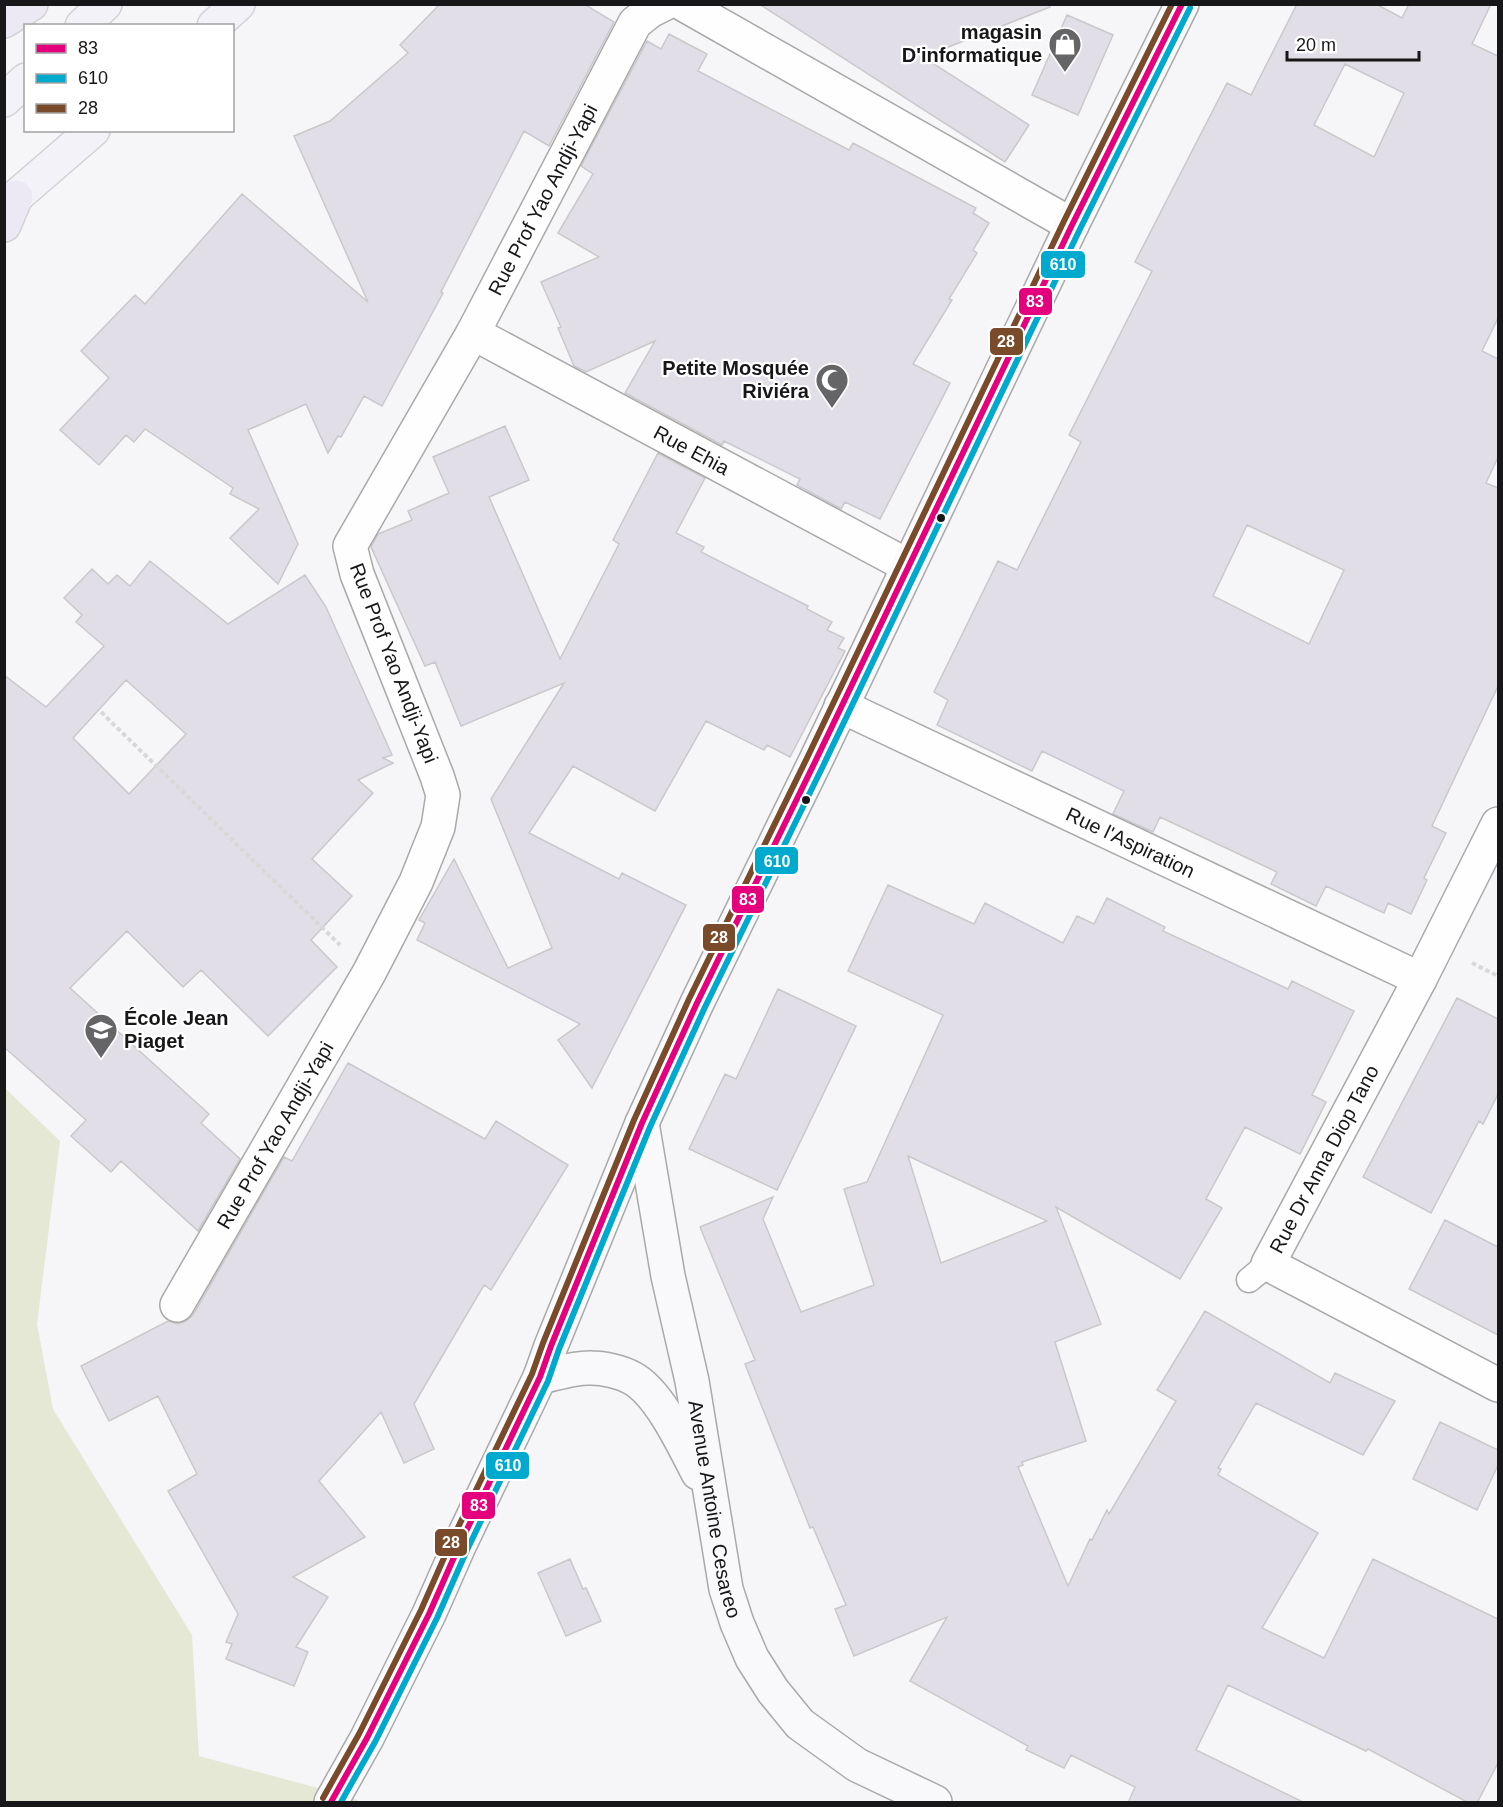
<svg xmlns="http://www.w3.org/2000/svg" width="1503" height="1807" font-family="Helvetica,sans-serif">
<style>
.green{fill:#e6e8d6}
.building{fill:#e1dee7;stroke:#c9c9cb;stroke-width:1.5;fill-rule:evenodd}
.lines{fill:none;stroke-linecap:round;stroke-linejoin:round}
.lane-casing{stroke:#a9a9aa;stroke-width:27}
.street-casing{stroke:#a9a9aa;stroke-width:36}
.secondary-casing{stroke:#a9a9aa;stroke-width:36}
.primary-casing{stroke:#d2d1d3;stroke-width:36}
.highway-casing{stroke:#d2d1d3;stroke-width:36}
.path{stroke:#d8d8d9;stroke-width:4;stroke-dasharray:4.5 3;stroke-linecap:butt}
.lane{stroke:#fefefe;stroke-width:24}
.street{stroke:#fefefe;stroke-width:33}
.secondary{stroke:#f9f8fb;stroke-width:33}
.primary{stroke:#f3f2f8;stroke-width:33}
.highway{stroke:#ede9f4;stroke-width:33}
.bus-1-casing{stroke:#fff;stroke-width:10}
.bus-2-casing{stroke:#fff;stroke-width:10}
.bus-3-casing{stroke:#fff;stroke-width:10}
.bus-1{stroke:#e5007d;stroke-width:6}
.bus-2{stroke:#00a9ce;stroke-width:6}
.bus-3{stroke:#7a4b2a;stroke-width:6}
.bus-dot{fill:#171618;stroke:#fff;stroke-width:2}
.labels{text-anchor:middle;stroke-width:4.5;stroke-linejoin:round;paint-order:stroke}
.poi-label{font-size:20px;font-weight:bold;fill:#171618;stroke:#fff;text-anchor:end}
.street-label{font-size:20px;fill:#171618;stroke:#fff}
.line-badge{stroke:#fff;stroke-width:2}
.badge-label{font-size:16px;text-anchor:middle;font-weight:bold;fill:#fff}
</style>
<rect width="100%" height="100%" fill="#f6f5f8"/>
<!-- green -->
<path class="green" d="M 4,1087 L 60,1141 L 37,1324 L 53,1409 L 192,1635 L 199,1756 L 351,1797 L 360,1802 L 5,1802 Z"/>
<!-- building -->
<path class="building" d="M 440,4 L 584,4 L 614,22 L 549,146 L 524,131 L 441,292 L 443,293 L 382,406 L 364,396 L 341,437 L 338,436 L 328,453 L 306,404 L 248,430 L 298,544 L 278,584 L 230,538 L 259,509 L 230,494 L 233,488 L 145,429 L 134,442 L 126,435 L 99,465 L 60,430 L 109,378 L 81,351 L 135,295 L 145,304 L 242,194 L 368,302 L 294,136 L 330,121 L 408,53 L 400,45 Z
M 759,4 L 1049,4 L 1050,7 L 923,57 L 1029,125 L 1005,162 Z
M 1297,4 L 1376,4 L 1402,18 L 1409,4 L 1491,4 L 1472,44 L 1498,56 L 1498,318 L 1482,351 L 1498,359 L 1498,457 L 1486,483 L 1498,488 L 1498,686 L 1432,826 L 1446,833 L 1424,878 L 1427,880 L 1411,914 L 1388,903 L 1384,913 L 1326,886 L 1316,906 L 1271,884 L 1277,872 L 1160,817 L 1153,832 L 1113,814 L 1124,791 L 1042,751 L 1032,771 L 937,725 L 948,700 L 934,692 L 998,561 L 1017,570 L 1081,442 L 1069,435 L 1152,271 L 1135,262 L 1227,83 L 1251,95 ZM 1345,64 L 1404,93 L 1374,157 L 1314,125 ZM 1247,525 L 1344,570 L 1309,644 L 1213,596 Z
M 1067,15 L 1113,35 L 1078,115 L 1032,95 Z
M 669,34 L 707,54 L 698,71 L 849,150 L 853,143 L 976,208 L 973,213 L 989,223 L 973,250 L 977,253 L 949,299 L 952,300 L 913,364 L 950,383 L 880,519 L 845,502 L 841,509 L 797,485 L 800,479 L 724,441 L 722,445 L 625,393 L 655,341 L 586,372 L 574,366 L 558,328 L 561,327 L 541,282 L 599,257 L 558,233 L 593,174 L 581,166 L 647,41 L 661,49 Z
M 505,426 L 529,480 L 489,497 L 560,659 L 619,544 L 613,540 L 658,453 L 705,478 L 676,533 L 704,547 L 701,552 L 808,606 L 807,609 L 832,622 L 827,630 L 844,638 L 838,648 L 845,651 L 790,757 L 767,745 L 764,750 L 706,721 L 655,811 L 573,766 L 529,833 L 619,879 L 622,873 L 686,905 L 592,1088 L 558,1040 L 580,1024 L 417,940 L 425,923 L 419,920 L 454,859 L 508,968 L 552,948 L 491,799 L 564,683 L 461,726 L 435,662 L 425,666 L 371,547 L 378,534 L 412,520 L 408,511 L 449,493 L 433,457 Z
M 150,561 L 228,624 L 305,575 L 326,607 L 392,755 L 383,758 L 393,763 L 358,780 L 373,793 L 312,859 L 352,896 L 311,940 L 337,967 L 268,1036 L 201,970 L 183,987 L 127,931 L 70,988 L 209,1114 L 201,1123 L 240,1159 L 198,1231 L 121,1161 L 111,1172 L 71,1136 L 86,1120 L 4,1047 L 4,675 L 46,707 L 104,646 L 76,622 L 82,615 L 64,598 L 92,569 L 108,584 L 117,575 L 130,586 ZM 126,680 L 186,734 L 129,794 L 73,738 Z
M 888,885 L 974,924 L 985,903 L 1063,943 L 1077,916 L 1094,924 L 1107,898 L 1165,927 L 1163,931 L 1288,989 L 1292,981 L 1354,1011 L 1312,1095 L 1326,1102 L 1300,1154 L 1245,1127 L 1206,1199 L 1222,1208 L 1180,1279 L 1056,1207 L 1101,1324 L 1055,1342 L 1086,1441 L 1022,1462 L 1023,1465 L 1018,1467 L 1068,1586 L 1090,1539 L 1092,1540 L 1107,1510 L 1109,1514 L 1176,1401 L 1157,1390 L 1205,1311 L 1330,1383 L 1335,1373 L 1395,1401 L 1363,1455 L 1256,1403 L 1218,1468 L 1221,1469 L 1218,1475 L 1318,1533 L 1262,1628 L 1324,1658 L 1373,1559 L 1498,1619 L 1498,1763 L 1477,1803 L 1469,1803 L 1368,1749 L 1366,1751 L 1228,1685 L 1196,1750 L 1305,1803 L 1128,1803 L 1135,1787 L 1071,1755 L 1064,1768 L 1026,1750 L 1028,1746 L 910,1681 L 947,1617 L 854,1656 L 835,1609 L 846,1605 L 813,1527 L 810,1528 L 745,1364 L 755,1360 L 700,1227 L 773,1197 L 763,1219 L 801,1312 L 874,1285 L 844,1189 L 867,1182 L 943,1015 L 848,971 ZM 908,1156 L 1047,1221 L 941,1263 Z
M 778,989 L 856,1026 L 777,1190 L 689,1149 L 725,1074 L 736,1079 Z
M 1457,998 L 1498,1019 L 1498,1094 L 1483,1124 L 1479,1121 L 1431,1213 L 1363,1177 Z
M 348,1063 L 485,1139 L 496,1121 L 568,1165 L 491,1290 L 484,1285 L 414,1404 L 434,1449 L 404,1463 L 381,1412 L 319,1481 L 365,1537 L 293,1577 L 328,1597 L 296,1647 L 308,1652 L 294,1686 L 226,1659 L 232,1644 L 226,1642 L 238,1614 L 168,1491 L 197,1474 L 158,1396 L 109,1421 L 81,1366 L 168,1321 L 178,1324 L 186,1321 L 193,1315 L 284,1157 L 292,1161 Z
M 1445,1220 L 1498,1247 L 1498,1335 L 1409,1289 Z
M 1440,1422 L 1498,1450 L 1498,1465 L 1477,1510 L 1413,1479 Z
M 570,1559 L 583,1589 L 586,1588 L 601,1621 L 566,1636 L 538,1573 Z"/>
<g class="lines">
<defs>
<path id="lane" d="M 1249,1280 L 1268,1264"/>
<g id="street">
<path d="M 683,4 L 1072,225"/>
<path id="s1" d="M 473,333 L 908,566"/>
<path id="s2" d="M 841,706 L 1420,979"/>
<path d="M 1498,824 L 1420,979 L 1268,1264 L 1498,1385"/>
<path id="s3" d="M 177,1305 L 369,973 L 416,882 L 438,827 L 443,795 L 437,776 L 357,574 L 350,546 L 473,333 L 635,23 L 650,11 L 664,4"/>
</g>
<g id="secondary">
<path id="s4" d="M 642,1123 L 668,1276 L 692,1381 L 726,1589 L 737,1623 L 752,1658 L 773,1691 L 800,1724 L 857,1765 L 935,1802"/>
<path d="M 540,1377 C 555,1374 576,1367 591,1368 C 604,1368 621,1372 632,1378 C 659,1392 684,1446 698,1473"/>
<path d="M 331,1802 L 367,1738 L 429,1614 L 459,1546 L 540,1377 L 551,1346 L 642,1123 L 697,1003 L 815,762 L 1072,225 L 1182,4"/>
</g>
<path id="primary" d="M 82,26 L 105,4
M 214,26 L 238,4
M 4,100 L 26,80
M 4,207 L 93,130"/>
<path id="highway" d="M 4,21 L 31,4
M 4,225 L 16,197"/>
</defs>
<!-- lane casing -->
<use href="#lane" class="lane-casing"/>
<!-- street casing -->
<use href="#street" class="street-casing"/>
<!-- secondary casing -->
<use href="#secondary" class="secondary-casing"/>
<!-- primary casing -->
<use href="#primary" class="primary-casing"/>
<!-- highway casing -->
<use href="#highway" class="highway-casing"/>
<!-- path -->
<path class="path" d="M 101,712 L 340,945
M 1472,963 L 1498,976"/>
<!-- lane -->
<use href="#lane" class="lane"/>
<!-- street -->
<use href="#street" class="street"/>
<!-- secondary -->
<use href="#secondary" class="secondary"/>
<!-- primary -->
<use href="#primary" class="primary"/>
<!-- highway -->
<use href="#highway" class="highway"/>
<defs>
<path id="bus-1" d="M 331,1802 L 367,1738 L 429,1614 L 459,1546 L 540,1377 L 551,1346 L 642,1123 L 697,1003 L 815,762 L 1072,225 L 1182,4"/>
<path id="bus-2" d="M 341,1802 L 375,1742 L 437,1618 L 467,1550 L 548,1381 L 559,1349 L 650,1127 L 705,1007 L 823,766 L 1080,229 L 1190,8"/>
<path id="bus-3" d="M 323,1798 L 359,1734 L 421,1610 L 451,1542 L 532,1374 L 543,1343 L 634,1120 L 689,999 L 807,758 L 1064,221 L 1172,4"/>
</defs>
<!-- bus-1 casing -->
<use href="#bus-1" class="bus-1-casing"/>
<!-- bus-2 casing -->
<use href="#bus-2" class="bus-2-casing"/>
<!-- bus-3 casing -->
<use href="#bus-3" class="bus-3-casing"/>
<!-- bus-1 -->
<use href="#bus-1" class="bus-1"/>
<!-- bus-2 -->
<use href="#bus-2" class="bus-2"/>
<!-- bus-3 -->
<use href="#bus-3" class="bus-3"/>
</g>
<!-- icons -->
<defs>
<symbol id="shop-pin" viewBox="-11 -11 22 30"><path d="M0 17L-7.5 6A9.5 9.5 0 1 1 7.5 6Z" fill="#656466" stroke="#fff"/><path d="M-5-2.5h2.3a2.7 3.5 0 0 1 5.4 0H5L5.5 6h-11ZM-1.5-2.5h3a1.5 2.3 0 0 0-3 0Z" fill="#fff"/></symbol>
<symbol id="mosque-pin" viewBox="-11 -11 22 30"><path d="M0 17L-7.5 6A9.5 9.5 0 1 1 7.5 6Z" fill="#656466" stroke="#fff"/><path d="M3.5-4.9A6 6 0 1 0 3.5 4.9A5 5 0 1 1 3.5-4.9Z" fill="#fff"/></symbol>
<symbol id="school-pin" viewBox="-11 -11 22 30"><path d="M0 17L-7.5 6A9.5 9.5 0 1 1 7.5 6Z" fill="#656466" stroke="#fff"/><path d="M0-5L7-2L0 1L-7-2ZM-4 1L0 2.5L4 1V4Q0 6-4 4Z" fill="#fff"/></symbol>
</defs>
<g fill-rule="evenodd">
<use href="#shop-pin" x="1046" y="25" width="38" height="52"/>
<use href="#mosque-pin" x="813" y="361" width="38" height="52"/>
<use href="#school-pin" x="82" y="1011" width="38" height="52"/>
</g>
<!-- markers -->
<g class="bus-dot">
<circle cx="941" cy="518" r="5"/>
<circle cx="806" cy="800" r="5"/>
</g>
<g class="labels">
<!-- poi labels -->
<g class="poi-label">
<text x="1042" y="39">magasin<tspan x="1042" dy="23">D'informatique</tspan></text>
<text x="809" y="375">Petite Mosquée<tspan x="809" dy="23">Riviéra</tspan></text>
<text x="124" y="1025" text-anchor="start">École Jean<tspan x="124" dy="23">Piaget</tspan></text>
</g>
<!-- street labels -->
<g class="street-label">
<text dy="7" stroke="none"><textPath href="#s3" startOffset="1240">Rue Prof Yao Andji-Yapi</textPath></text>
<text dy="7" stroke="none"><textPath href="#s1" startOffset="248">Rue Ehia</textPath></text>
<text transform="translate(394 663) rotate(69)" y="7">Rue Prof Yao Andji-Yapi</text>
<text dy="7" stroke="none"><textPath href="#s2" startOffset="320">Rue l'Aspiration</textPath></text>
<text dy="7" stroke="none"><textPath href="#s3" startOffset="196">Rue Prof Yao Andji-Yapi</textPath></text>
<text transform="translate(1324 1159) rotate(-62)" y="7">Rue Dr Anna Diop Tano</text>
<text dy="7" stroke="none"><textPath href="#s4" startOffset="393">Avenue Antoine Cesareo</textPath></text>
</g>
</g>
<g class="line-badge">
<rect x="1040" y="250" width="46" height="29" rx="6" fill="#00a9ce"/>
<rect x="1018" y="287" width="35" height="29" rx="6" fill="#e5007d"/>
<rect x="989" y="327" width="35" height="29" rx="6" fill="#7a4b2a"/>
<rect x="754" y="846" width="45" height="29" rx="6" fill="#00a9ce"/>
<rect x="731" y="885" width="34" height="29" rx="6" fill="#e5007d"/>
<rect x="702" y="923" width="34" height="29" rx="6" fill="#7a4b2a"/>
<rect x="485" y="1451" width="45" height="29" rx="6" fill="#00a9ce"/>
<rect x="461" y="1491" width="35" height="29" rx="6" fill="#e5007d"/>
<rect x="434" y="1528" width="34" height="29" rx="6" fill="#7a4b2a"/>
</g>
<g class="badge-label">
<text x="1063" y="270">610</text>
<text x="1035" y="307">83</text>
<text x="1006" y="347">28</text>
<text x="777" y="867">610</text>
<text x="748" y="905">83</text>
<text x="719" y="943">28</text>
<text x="508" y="1471">610</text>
<text x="479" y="1511">83</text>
<text x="451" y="1548">28</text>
</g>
<!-- border -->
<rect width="1503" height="1807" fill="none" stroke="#171618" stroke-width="12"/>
<!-- legend -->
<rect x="24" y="24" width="210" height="108" fill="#ffffff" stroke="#a2a2a3" stroke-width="1.5"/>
<rect x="36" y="44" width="30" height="9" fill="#e5007d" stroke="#a2a2a3" stroke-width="1.5"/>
<text x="78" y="54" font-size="18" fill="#171618">83</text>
<rect x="36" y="74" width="30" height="9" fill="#00a9ce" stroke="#a2a2a3" stroke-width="1.5"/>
<text x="78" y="84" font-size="18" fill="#171618">610</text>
<rect x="36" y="104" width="30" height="9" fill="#7a4b2a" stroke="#a2a2a3" stroke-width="1.5"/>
<text x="78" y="114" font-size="18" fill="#171618">28</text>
<!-- scale -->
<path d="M1287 51v9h132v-9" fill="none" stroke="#171618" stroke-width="3"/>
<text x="1296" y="51" font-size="18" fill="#171618" stroke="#ffffff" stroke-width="4.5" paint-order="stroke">20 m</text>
</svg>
